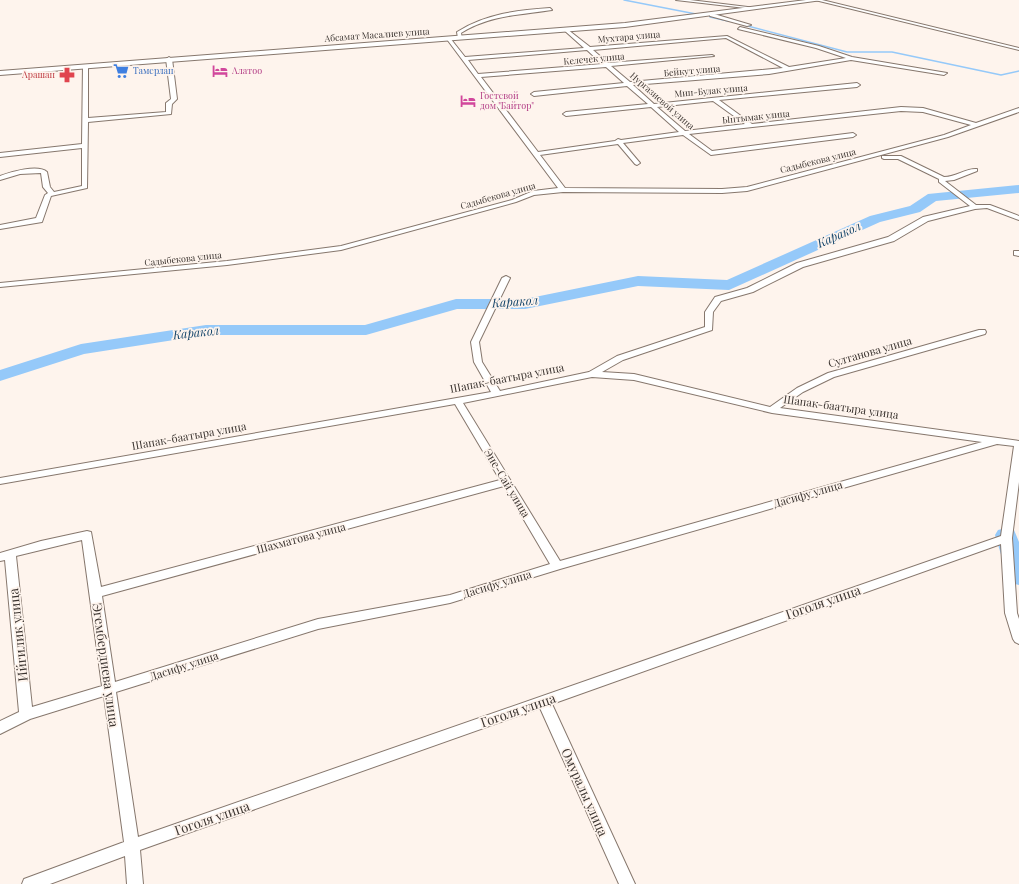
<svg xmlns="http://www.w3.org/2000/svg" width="1019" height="884" font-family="'Playfair Display',serif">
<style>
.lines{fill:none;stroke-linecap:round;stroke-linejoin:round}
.stream{stroke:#95c9f9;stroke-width:1.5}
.river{fill:#95c9f9;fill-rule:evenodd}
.minor-casing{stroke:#86776d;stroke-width:2}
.tertiary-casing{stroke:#86776d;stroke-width:2}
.minor{fill:#fff;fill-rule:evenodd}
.tertiary{fill:#fff;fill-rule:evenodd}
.labels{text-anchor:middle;stroke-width:3.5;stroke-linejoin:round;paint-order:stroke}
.far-street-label{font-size:9px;fill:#3b3430;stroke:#fef4ed}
.far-shop-label{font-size:9px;fill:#366cbe;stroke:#fef4ed;text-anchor:start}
.far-hotel-label{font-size:9px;fill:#b23c85;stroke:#fef4ed;text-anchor:start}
.far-health-label{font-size:9px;fill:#be3a42;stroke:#fef4ed;text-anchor:end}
.street-label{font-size:11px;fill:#3b3430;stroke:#fef4ed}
.water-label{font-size:12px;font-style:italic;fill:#13446a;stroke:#fef4ed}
.near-street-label{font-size:13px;fill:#3b3430;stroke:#fef4ed}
</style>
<rect width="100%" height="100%" fill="#fef4ed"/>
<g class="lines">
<!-- stream -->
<path class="stream" d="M 624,0 L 701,15
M 710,17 L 728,21
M 744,25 L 847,52 L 892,52 L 1001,75 L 1019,71"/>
<!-- river -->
<path class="river" d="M 1019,185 L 1019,193 L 936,201 L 920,212 L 880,222 L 729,290 L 638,286 L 525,309 L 457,309 L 366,335 L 206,335 L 84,354 L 0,381 L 0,370 L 81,344 L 206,325 L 365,325 L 456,299 L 525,299 L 638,276 L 727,280 L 870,216 L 910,206 L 928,194 Z
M 1006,528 L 1014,530 L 1019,542 L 1019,585 L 1011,583 L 1008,577 L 995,535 L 998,530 Z"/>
<defs>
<path id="minor" d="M 676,0 L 690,0 L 756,8 L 754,9 Z
M 815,0 L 822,0 L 1019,48 L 1019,50 Z
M 550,8 L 552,10 C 520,15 489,15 461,33 L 462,39 L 458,38 L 457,32 C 485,14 518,10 550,8 Z
M 710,14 L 714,14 L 751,25 L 747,26 L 710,16 Z
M 740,27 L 819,46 L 852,57 L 947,73 L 944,75 L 851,60 L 769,74 L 633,85 L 654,104 L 857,83 L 860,85 L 857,87 L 719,100 L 752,124 L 901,107 L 923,108 L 976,123 L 1019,108 L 1019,112 L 948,137 L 747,191 L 722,193 L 563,192 L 534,195 L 516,202 L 341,250 L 227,265 L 0,287 L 0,283 L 227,261 L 341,246 L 512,200 L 533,191 L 558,188 L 446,38 L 450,38 L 465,57 L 584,48 L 565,31 L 567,29 L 590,47 L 727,36 L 789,67 L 846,58 L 816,48 L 738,29 ZM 726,38 L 783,68 L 630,82 L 611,66 L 714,56 L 712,55 L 608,63 L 593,50 ZM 587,50 L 602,64 L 478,74 L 468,60 ZM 606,67 L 624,83 L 534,92 L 531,94 L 534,96 L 627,86 L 648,104 L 566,112 L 563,114 L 566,116 L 651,107 L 679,132 L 621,140 L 618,139 L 615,141 L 538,152 L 481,77 ZM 713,101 L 745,124 L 685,131 L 657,107 ZM 901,111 L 923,112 L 971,125 L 944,135 L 747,187 L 722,189 L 565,188 L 540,155 L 618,144 L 635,164 L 637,165 L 640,163 L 623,143 L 683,135 L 711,155 L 853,137 L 856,135 L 853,133 L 712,151 L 689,134 Z
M 169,57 L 172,59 L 177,99 L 172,104 L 171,114 L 88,122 L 87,188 L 51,196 L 42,222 L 0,229 L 0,225 L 36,218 L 45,195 L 48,193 L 43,187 L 41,173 L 20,174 L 0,180 L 0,176 C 11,172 38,164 47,172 L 50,187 L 54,192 L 82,186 L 82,148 L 0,157 L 0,153 L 82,144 L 83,65 L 88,66 L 88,118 L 166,112 L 166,103 L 171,99 L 166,59 Z
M 882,156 L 901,156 L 944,177 C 956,177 966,168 977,169 L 977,171 L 954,180 L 945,181 L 976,205 L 990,205 L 1019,216 L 1019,220 L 987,208 L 975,209 L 928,221 L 894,241 L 803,267 L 753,292 L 721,301 L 713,312 L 712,330 L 623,360 L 602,372 L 634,374 L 770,407 L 797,388 L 828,373 L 979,330 L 985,330 L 986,332 L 985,334 L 834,377 L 803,392 L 780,408 L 1019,441 L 1019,482 L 1012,538 L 1017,613 L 1019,619 L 1019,644 L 1015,642 L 1013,639 L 1005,613 L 1001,544 L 552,704 L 635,884 L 619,884 L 540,708 L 140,850 L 143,884 L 127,884 L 125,856 L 50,884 L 22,884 L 24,879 L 124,842 L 104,696 L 30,719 L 0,734 L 0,721 L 19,712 L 5,560 L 0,561 L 0,553 L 41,541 L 87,531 L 91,532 L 101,587 L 500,480 L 455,404 L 0,484 L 0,478 L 491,392 L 474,362 L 471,342 L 502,278 L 506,276 L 510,278 L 479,342 L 482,362 L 500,391 L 589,372 L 617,356 L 705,327 L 705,312 L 715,297 L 747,288 L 797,263 L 888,237 L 923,217 L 970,206 L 939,182 L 939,179 L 898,159 L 884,159 L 882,158 ZM 592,377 L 634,380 L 772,413 L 982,442 L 560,561 L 463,403 ZM 997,444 L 1014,446 L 1001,536 L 138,837 L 116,692 L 318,629 L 450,603 L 560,569 ZM 504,486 L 550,564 L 450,595 L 318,619 L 115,682 L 102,596 ZM 82,540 L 102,686 L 32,707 L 16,556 Z
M 1014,251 L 1019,251 L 1019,256 L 1014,255 Z"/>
<path id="tertiary" d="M 806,0 L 822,0 L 625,27 L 0,75 L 0,71 L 625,23 Z"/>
</defs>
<!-- minor casing -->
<use href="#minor" class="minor-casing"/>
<!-- tertiary casing -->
<use href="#tertiary" class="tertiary-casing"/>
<!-- minor -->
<use href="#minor" class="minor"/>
<!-- tertiary -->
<use href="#tertiary" class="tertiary"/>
</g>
<!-- icons -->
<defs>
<symbol id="supermarket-bare" viewBox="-9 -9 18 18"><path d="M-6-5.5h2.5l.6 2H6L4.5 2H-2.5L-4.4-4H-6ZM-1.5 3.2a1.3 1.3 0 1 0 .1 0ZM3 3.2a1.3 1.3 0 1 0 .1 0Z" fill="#3f7fe0" stroke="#fef4ed" stroke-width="2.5" paint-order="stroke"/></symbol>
<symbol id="hotel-bare" viewBox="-9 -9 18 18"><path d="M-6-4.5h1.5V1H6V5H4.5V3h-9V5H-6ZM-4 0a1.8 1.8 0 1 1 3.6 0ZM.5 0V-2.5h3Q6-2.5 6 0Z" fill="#d1479c" stroke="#fef4ed" stroke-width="2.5" paint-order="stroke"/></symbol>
<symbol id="pharmacy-bare" viewBox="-9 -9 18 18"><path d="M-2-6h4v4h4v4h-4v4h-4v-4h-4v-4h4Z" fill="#e0444e" stroke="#fef4ed" stroke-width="2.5" paint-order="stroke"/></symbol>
</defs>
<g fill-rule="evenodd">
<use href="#supermarket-bare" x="110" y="60" width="22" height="22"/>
<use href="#hotel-bare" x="209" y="60" width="22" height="22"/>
<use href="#pharmacy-bare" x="56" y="64" width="22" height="22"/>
<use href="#hotel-bare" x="457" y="90" width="22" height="22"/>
</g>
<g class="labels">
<!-- far-street labels -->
<g class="far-street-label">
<text transform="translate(377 35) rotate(-4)" y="3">Абсамат Масалиев улица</text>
<text transform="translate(629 37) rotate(-5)" y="3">Мухтара улица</text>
<text transform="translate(594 59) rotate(-5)" y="3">Келечек улица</text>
<text transform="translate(692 71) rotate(-5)" y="3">Бейкут улица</text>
<text transform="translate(711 91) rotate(-5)" y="3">Мин-Булак улица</text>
<text transform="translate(662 101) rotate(41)" y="3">Нургазиевой улица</text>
<text transform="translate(756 117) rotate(-6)" y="3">Ынтымак улица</text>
<text transform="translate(818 161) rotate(-14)" y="3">Садыбекова улица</text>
<text transform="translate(498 196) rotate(-16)" y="3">Садыбекова улица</text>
<text transform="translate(183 259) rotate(-6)" y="3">Садыбекова улица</text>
</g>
<!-- far-shop labels -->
<g class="far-shop-label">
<text x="133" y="74">Тамерлан</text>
</g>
<!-- far-hotel labels -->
<g class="far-hotel-label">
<text x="232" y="74">Алатоо</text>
<text x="480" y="99">Гостевой<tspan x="480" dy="10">дом "Байтор"</tspan></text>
</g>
<!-- far-health labels -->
<g class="far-health-label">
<text x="55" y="78">Арашан</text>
</g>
<!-- street labels -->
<g class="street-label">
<text transform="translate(870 352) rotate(-16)" y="4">Султанова улица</text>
<text transform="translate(507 378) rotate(-11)" y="4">Шапак-баатыра улица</text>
<text transform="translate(841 407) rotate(8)" y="4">Шапак-баатыра улица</text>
<text transform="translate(189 436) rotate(-10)" y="4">Шапак-баатыра улица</text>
<text transform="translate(507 483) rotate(59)" y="4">Эне-Сай улица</text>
<text transform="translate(808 494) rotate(-16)" y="4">Дасифу улица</text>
<text transform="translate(301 538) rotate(-15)" y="4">Шахматова улица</text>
<text transform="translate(497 584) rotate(-17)" y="4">Дасифу улица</text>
<text transform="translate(184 666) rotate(-18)" y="4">Дасифу улица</text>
</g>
<!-- water labels -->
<g class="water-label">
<text transform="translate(839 235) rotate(-24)" y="4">Каракол</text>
<text transform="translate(515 302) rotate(-4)" y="4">Каракол</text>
<text transform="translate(196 333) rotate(-6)" y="4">Каракол</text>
</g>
<!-- near-street labels -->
<g class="near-street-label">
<text transform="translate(823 602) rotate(-19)" y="5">Гоголя улица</text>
<text transform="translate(18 635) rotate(-96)" y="5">Ийгилик улица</text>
<text transform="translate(106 665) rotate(82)" y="5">Эгембердиева улица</text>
<text transform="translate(518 710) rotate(-19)" y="5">Гоголя улица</text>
<text transform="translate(585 792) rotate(66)" y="5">Омуралы улица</text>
<text transform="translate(212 818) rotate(-19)" y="5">Гоголя улица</text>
</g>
</g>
</svg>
